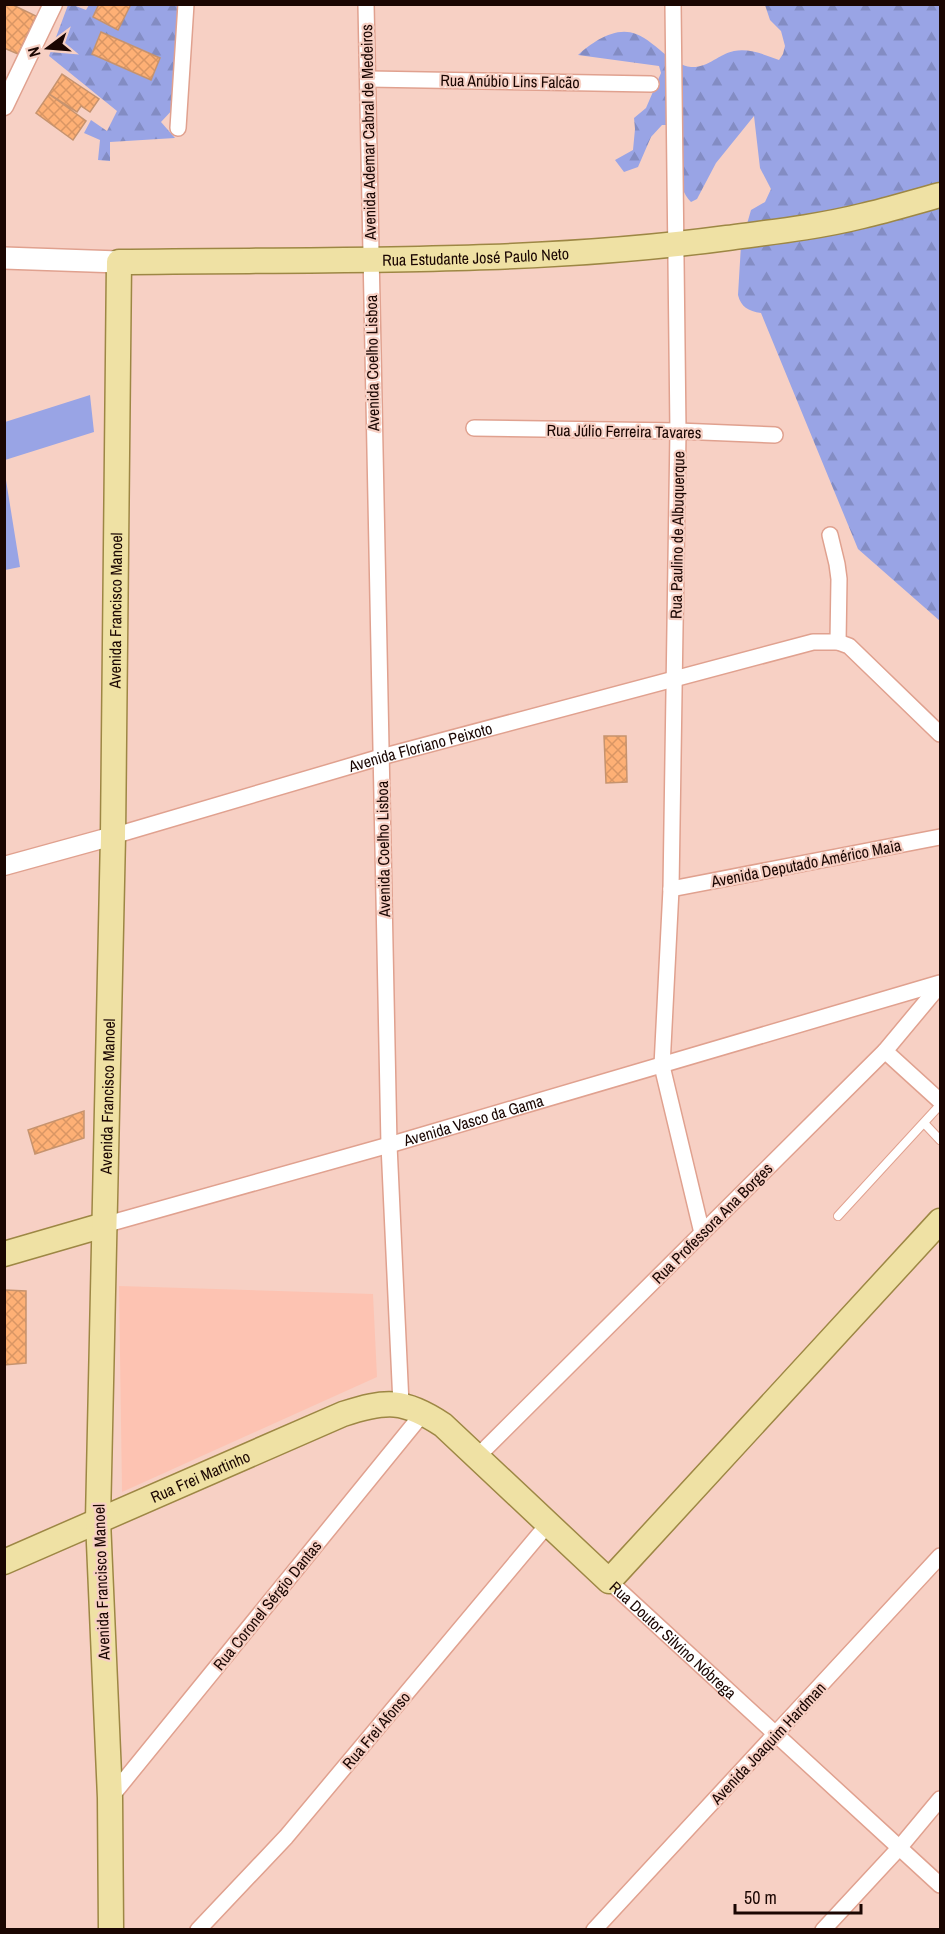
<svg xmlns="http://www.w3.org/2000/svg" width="945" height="1934" font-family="'Archivo Narrow',sans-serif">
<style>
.built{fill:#fdc3b2}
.grass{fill:#99a4e5}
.forest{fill:url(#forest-firs)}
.building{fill:url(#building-cross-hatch);stroke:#c6936e;stroke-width:1.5}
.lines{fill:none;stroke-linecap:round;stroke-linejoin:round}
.service-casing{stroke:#e0a18f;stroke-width:10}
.minor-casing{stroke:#e0a18f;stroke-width:18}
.tertiary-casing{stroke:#e0a18f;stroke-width:21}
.secondary-casing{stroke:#e0a18f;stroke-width:24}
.primary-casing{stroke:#9d8744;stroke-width:27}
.service{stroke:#fff;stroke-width:8}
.minor{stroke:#fff;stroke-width:15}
.tertiary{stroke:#fff;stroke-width:18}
.secondary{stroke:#fff;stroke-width:21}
.primary{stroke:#efe1a4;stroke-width:24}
.labels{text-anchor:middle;stroke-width:4.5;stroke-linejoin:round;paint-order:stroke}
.street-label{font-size:16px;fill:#1a0602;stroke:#f7d0c4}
</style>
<defs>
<pattern id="forest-firs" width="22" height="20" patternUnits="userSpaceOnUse" patternTransform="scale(1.5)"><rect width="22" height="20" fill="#99a4e5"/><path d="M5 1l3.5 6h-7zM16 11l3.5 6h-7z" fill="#838cc3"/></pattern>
<pattern id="building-cross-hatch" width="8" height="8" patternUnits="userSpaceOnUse" patternTransform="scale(1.5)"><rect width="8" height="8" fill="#feb075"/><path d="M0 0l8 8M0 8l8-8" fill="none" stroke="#d99664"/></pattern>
</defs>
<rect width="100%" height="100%" fill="#f7d0c4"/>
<!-- built -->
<path class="built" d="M 119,1286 L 373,1294 L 377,1377 L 122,1492 Z"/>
<!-- grass -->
<path class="grass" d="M 90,395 L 94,432 L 5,460 L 5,422 Z
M 5,474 L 20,567 L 5,570 L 4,570 Z"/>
<!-- forest -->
<path class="forest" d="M 68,5 L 73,5 L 86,10 L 89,5 L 178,5 L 175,107 L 161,122 L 175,138 L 110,142 L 110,161 L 98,160 L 100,140 L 84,133 L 91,120 L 107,131 L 117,111 L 49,56 Z
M 765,5 L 940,5 L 940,621 L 858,549 L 761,313 C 748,311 741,307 738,295 L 741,245 L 751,210 L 765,202 L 771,189 L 760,168 L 754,116 L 716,163 L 697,199 L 691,202 C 676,188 673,145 669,125 L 662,125 L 651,137 L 638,167 L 624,172 L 615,160 L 633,150 L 635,129 L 634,118 L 646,108 L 661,73 L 659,66 L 578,55 C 593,42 615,26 636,34 C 647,38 657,48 666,55 C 673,60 682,66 691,67 C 708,68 719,54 734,51 C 750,48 765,55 779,60 L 783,54 L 785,46 L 781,31 L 770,20 Z"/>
<!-- building -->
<path class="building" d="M 4,4 L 11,4 L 36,16 L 18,54 L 4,48 Z
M 99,4 L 131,4 L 118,30 L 93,17 Z
M 101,32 L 160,58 L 151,80 L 92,54 Z
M 62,74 L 99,99 L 90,112 L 81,106 L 77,112 L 49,94 Z
M 49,94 L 86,121 L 73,140 L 36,113 Z
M 604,736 L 626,736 L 627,782 L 606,783 Z
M 84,1111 L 84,1138 L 35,1154 L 28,1130 Z
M 5,1290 L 26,1291 L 26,1363 L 4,1365 Z"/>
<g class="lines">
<defs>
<path id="service" d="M 924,1123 L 940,1140
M 838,1216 L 940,1105"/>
<g id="minor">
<path d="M 366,4 L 389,1145 L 401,1404"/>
<path d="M 673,4 L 678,431 L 671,889 L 662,1066 L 702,1233"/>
<path d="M 369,79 L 651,84"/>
<path d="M 178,128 L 186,4"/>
<path d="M 474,428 L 678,431 L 775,435"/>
<path d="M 830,535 L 837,564 L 839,579 L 838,642"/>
<path id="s1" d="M 113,836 L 381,757 L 813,642 L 838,642 L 849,646 L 940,734"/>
<path d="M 671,889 L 940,837"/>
<path d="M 885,1051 L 940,1101"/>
<path id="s2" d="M 104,1225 L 389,1145 L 940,983"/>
<path d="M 478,1456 L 885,1051 L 940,985"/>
<path id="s3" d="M 609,1581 L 940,1885"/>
<path d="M 110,1798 L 424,1412"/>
<path d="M 198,1930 L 286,1837 L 548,1524"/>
<path d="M 594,1930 L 940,1556"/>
<path d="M 823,1930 L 900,1847 L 940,1799"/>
</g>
<path id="tertiary" d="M 4,106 L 53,4
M 4,866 L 113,836"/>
<path id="secondary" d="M 4,258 L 119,262"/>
<g id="primary">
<path d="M 4,1254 L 104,1225"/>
<path id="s4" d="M 4,1562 L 343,1414 C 386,1400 404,1399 443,1425 L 609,1581 L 940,1221"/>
<path id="s5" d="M 111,1930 L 110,1798 L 98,1520 L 113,836 L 119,262 C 320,259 528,265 727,238 C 772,232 818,227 862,216 C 888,210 914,202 940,195"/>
</g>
</defs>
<!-- service casing -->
<use href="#service" class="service-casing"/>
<!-- minor casing -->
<use href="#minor" class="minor-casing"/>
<!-- tertiary casing -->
<use href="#tertiary" class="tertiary-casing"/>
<!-- secondary casing -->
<use href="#secondary" class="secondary-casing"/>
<!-- primary casing -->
<use href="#primary" class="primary-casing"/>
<!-- service -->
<use href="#service" class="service"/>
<!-- minor -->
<use href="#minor" class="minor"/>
<!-- tertiary -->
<use href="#tertiary" class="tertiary"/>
<!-- secondary -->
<use href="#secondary" class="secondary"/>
<!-- primary -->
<use href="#primary" class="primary"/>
</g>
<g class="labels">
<!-- street labels -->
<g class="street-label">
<text transform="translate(510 81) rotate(1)" y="6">Rua Anúbio Lins Falcão</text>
<text transform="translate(368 132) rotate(-91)" y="6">Avenida Ademar Cabral de Medeiros</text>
<text dy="6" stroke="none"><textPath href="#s5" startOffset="2025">Rua Estudante José Paulo Neto</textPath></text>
<text transform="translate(372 363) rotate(-91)" y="6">Avenida Coelho Lisboa</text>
<text transform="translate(624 431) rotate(1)" y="6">Rua Júlio Ferreira Tavares</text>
<text transform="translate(677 535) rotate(-89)" y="6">Rua Paulino de Albuquerque</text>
<text dy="6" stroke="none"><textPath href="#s5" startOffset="1320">Avenida Francisco Manoel</textPath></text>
<text dy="6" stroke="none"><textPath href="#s1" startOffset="320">Avenida Floriano Peixoto</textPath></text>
<text transform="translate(383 849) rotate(-91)" y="6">Avenida Coelho Lisboa</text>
<text transform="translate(806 863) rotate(-11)" y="6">Avenida Deputado Américo Maia</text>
<text dy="6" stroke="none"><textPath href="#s5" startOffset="834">Avenida Francisco Manoel</textPath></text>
<text dy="6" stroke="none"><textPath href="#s2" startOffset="384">Avenida Vasco da Gama</textPath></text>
<text transform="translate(712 1223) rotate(-45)" y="6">Rua Professora Ana Borges</text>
<text dy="6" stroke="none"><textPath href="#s4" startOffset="214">Rua Frei Martinho</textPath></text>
<text transform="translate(101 1582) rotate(-92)" y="6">Avenida Francisco Manoel</text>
<text transform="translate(267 1605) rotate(-51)" y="6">Rua Coronel Sérgio Dantas</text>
<text dy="6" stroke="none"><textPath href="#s3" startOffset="87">Rua Doutor Silvino Nóbrega</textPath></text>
<text transform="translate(376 1730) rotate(-50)" y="6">Rua Frei Afonso</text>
<text transform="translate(768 1743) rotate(-47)" y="6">Avenida Joaquim Hardman</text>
</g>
</g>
<!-- border -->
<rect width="945" height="1934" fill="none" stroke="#1a0602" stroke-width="12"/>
<!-- north arrow -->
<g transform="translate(48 48) rotate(254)" stroke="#f7d0c4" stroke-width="4.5" paint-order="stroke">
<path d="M0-4.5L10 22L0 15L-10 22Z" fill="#1a0602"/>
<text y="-9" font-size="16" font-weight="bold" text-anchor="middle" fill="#1a0602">N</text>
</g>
<!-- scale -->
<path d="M735 1904v9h126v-9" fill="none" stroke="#1a0602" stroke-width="3"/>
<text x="744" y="1904" font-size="18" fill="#1a0602" stroke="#f7d0c4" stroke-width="4.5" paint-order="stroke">50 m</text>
</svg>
